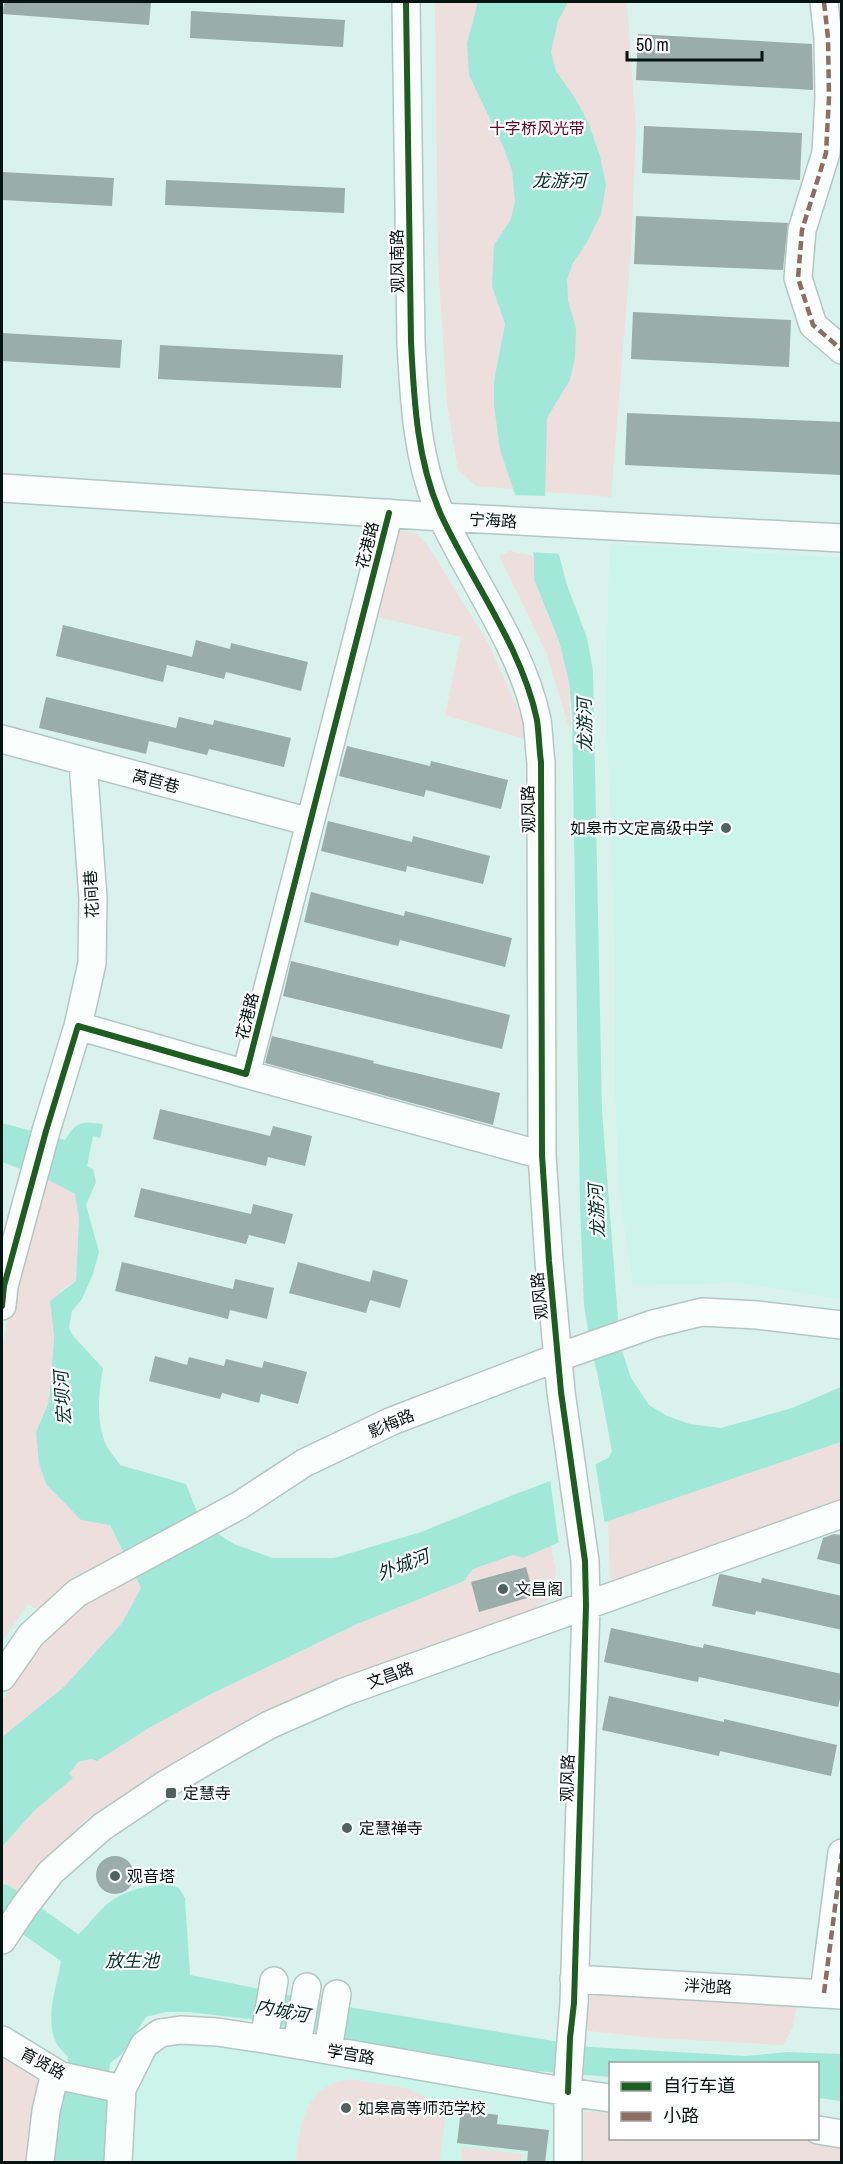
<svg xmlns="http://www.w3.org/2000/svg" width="843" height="2164" font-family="'Archivo Narrow','Noto Sans SC',sans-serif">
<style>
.built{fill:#cbf4ea}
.green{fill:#eedfdf}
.water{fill:#a1e8d8}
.pier{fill:#daf2ec}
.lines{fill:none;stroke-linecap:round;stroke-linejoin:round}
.river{stroke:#a1e8d8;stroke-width:32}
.building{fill:#9aada8}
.minor-casing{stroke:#b3c7c2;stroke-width:30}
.minor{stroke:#f9fdfc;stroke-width:27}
.quiet{stroke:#8d6e63;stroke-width:4.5;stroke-dasharray:9 4.5;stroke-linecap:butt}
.cycleway-casing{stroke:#fff;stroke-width:10}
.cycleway{stroke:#1b5e20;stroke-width:6}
.poi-dot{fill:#4f625e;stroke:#fff;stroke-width:2}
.labels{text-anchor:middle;stroke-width:4.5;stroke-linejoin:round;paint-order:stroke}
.park-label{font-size:16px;fill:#610524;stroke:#fff}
.street-label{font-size:16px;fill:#041411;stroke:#fff}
.poi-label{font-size:16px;fill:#041411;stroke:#fff;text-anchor:start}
.water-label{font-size:18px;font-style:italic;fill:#043129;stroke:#fff}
</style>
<rect width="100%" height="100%" fill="#daf2ec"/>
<!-- built -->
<path class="built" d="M 612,544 L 841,558 L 841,1299 L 740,1283 L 633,1285 L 619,1191 L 615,1092 L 615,959 L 606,696 L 609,559 Z
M 177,2039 L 301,2054 L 558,2098 L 558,2162 L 131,2162 L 134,2084 L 146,2052 Z"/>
<!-- green -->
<path class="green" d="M 435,2 L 627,2 L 636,130 L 631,250 L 611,497 L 477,486 L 458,471 L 447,404 L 438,260 Z
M 394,529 L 416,533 L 427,544 L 487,641 L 522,718 L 524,739 L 445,715 L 461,637 L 377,617 Z
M 510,551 L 534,556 L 534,579 L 559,641 L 569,682 L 571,734 L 546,652 L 499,556 Z
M 45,1178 L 75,1194 L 79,1218 L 76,1281 L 60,1291 L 52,1323 L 54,1336 L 49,1402 L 36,1432 L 46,1484 L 81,1519 L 109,1524 L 141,1588 L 122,1623 L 65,1686 L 2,1737 L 2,1701 L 57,1621 L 28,1604 L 2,1642 L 2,1353 L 14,1280 Z
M 841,1442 L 841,1503 L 621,1587 L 610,1577 L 608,1521 Z
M 551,1545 L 556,1571 L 550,1598 L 527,1614 L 131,1792 L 87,1818 L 36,1871 L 2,1917 L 2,1847 L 34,1811 L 72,1778 L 69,1775 L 78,1762 L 91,1759 L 97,1761 L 149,1728 L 211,1694 L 355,1625 L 464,1581 L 473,1569 L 513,1555 L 523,1558 Z
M 585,1981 L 798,1995 L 793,2027 L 783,2045 L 654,2038 L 579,2030 Z
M 2,2052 L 40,2075 L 32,2162 L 2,2162 Z
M 351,2079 L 405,2088 L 437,2102 L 445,2120 L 440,2162 L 296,2162 C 300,2133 301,2098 332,2084 C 337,2081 345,2081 351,2079 Z
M 582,2111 L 610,2113 L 610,2138 L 806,2138 L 841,2145 L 841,2162 L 582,2162 Z
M 462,2147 L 523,2154 L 522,2162 L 461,2162 Z"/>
<!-- water -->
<path class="water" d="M 478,2 L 568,2 L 558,21 L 551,52 L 556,71 L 575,98 L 588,122 L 600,156 L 606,185 L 601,214 L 587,242 L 573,263 L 567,280 L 568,301 L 576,328 L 575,358 L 570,380 L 547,418 L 545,503 L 567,585 L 587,638 L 593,671 L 602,1111 L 620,1345 L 631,1378 L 649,1405 L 667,1416 L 690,1424 L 721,1428 L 792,1408 L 841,1387 L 841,1442 L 608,1521 L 523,1558 L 513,1555 L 473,1569 L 464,1581 L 355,1625 L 211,1694 L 149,1728 L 97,1761 L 91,1759 L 78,1762 L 69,1774 L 73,1778 L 34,1811 L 2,1847 L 2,1737 L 65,1686 L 122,1623 L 141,1588 L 110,1525 L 81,1520 L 46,1484 L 39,1463 L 36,1432 L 49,1402 L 53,1352 L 54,1336 L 50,1301 L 76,1281 L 79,1218 L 75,1194 L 45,1178 L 2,1162 L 2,1123 L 65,1140 C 78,1120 80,1122 103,1124 L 100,1138 L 93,1136 L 87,1166 L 93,1169 L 96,1182 L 86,1205 L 99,1252 L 93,1274 L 82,1299 L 72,1311 L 69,1328 L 73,1336 L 103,1368 C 99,1392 96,1416 104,1440 C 107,1449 115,1457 120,1465 L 186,1484 L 202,1524 L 234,1544 L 273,1558 L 334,1558 L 421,1532 L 513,1495 L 598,1463 L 608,1458 L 612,1451 L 597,1372 L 591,1349 L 584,1305 L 580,1206 L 572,713 L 569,682 L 559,641 L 534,579 L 534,556 L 528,533 L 500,450 L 494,405 L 494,381 L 505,324 L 492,286 L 494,245 L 511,219 L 515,201 L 512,170 L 502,144 L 469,75 L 467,43 Z
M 166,1883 L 179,1888 L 185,1898 L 190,1975 L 354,2008 L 590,2047 L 746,2056 L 788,2052 L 841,2054 L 841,2101 L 818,2098 L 818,2064 L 610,2064 L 610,2077 L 523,2070 L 409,2051 L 249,2019 L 188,2012 L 166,2012 L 146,2017 L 121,2055 L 110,2063 L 106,2115 L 104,2162 L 51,2162 L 56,2127 L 63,2105 L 68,2057 C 64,2052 58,2047 56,2042 C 43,2015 60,1980 62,1953 L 40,1936 L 48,1926 L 71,1940 C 84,1931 91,1920 101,1910 C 119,1891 142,1887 166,1883 Z"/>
<!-- pier -->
<path class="pier" d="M 511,495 L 549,496 L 553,524 L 563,554 L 529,552 L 525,534 Z
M 595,1461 L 605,1525 L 559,1545 L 550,1479 Z"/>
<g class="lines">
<!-- river -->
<path class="river" d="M 2,1900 L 80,1955"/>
</g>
<!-- building -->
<path class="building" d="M 4,2 L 151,2 L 149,25 L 3,14 Z
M 191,11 L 345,20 L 343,47 L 190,38 Z
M 638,34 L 812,44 L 813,90 L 636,80 Z
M 644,126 L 802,133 L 800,180 L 642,173 Z
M 2,172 L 114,178 L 112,206 L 2,200 Z
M 166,180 L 345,188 L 344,213 L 165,205 Z
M 636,216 L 788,223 L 783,270 L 634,264 Z
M 633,312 L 791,320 L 789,367 L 631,359 Z
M 2,333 L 122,340 L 120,368 L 2,361 Z
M 160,345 L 343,355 L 341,388 L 158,379 Z
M 627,413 L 842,422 L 842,475 L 625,465 Z
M 63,625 L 192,657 L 196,640 L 230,649 L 231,643 L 308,662 L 301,691 L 226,672 L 224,679 L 167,665 L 163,682 L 56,656 Z
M 46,697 L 176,728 L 179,717 L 213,725 L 214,720 L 291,738 L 284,767 L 209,749 L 207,755 L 149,741 L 146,754 L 39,728 Z
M 347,746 L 430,766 L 431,761 L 508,780 L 501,809 L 426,790 L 424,797 L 339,776 Z
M 328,821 L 412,842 L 413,836 L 490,856 L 483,884 L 407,866 L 406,872 L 321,851 Z
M 311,892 L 404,916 L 405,911 L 512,938 L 505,967 L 400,940 L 398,946 L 304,922 Z
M 291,961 L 510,1015 L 502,1049 L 283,996 Z
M 272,1036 L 374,1061 L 373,1063 L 500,1093 L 493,1125 L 265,1063 Z
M 160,1109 L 270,1136 L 273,1126 L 312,1136 L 305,1166 L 268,1157 L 266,1166 L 153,1139 Z
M 141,1188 L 251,1214 L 253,1204 L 293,1214 L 285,1244 L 249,1235 L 246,1244 L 134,1217 Z
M 122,1262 L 233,1289 L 235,1279 L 274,1288 L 267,1319 L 230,1310 L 228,1319 L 115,1291 Z
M 298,1262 L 370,1282 L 373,1270 L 408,1280 L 400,1308 L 370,1300 L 366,1313 L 289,1293 Z
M 155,1356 L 187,1365 L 189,1357 L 224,1366 L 226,1359 L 262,1368 L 264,1361 L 307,1372 L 298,1404 L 261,1394 L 259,1403 L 222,1393 L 220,1399 L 149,1381 Z
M 834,1534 L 842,1535 L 842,1565 L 817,1559 L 823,1538 Z
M 526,1567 L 534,1596 L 479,1612 L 471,1582 Z
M 721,1574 L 761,1583 L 762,1578 L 842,1596 L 842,1630 L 756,1611 L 755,1615 L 712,1606 L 719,1575 Z
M 611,1628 L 703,1648 L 704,1644 L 842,1674 L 842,1690 L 838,1707 L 699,1677 L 698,1682 L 604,1662 Z
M 609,1696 L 724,1722 L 724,1719 L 837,1745 L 831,1776 L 720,1751 L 719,1756 L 602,1730 Z
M96 1875a19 19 0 1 1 38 0a19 19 0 1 1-38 0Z
M 461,2110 L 498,2115 L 497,2124 L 549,2130 L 545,2163 L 527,2163 L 528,2151 L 457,2143 Z"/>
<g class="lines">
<defs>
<path id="minor" d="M 406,2 L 411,342 C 414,401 417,463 442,517 C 473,583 522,648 537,720 C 539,734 539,748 541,762 L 542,1155 L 549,1261 L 561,1392 L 585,1561 L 586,1606 L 574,2003 L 568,2079 L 568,2162
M 824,2 L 828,38 L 829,97 L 826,153 L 802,230 L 798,278 L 813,325 L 842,350
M 2,488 L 442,517 L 842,538
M 2,739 L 310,822
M 78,1026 L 92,963 L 93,898 L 83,762
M 246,1074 L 542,1155
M 2,1306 L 4,1286 L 46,1131 L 78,1026 L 246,1074 L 389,513
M 2,1677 L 31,1635 L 77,1593 L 240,1505 L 304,1463 L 392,1421 L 559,1357 L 653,1324 L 702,1312 L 757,1315 L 842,1325
M 2,1940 L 24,1907 L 51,1872 L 102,1827 L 163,1786 L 214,1756 L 269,1725 L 344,1692 L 842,1514
M 574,1979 L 842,1995
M 824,1993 L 842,1853
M 264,2039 L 274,1981
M 2,2040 L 61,2076 L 122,2089
M 297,2044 L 307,1987
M 328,2050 L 337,1994
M 818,2130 L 842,2134
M 40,2162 L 46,2111 L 55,2073
M 118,2162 L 122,2089 L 144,2045 L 160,2033 L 181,2030 L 217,2032 L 264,2039 L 568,2092 L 610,2098"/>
</defs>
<!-- minor casing -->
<use href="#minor" class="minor-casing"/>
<!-- minor -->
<use href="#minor" class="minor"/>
<!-- quiet -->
<path class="quiet" d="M 824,2 L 828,38 L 829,97 L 826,153 L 802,230 L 798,278 L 813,325 L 842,350
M 824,1993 L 842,1853"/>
<defs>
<path id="cycleway" d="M 406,2 L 411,342 C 414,401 417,463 442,517 C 473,583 522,648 537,720 C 539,734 539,748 541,762 L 542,1155 L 549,1261 L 561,1392 L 585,1561 L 586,1606 L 574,2003 L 570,2038 L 568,2092
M 2,1306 L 4,1286 L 46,1131 L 78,1026 L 246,1074 L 389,513"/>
</defs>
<!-- cycleway casing -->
<use href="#cycleway" class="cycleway-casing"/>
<!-- cycleway -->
<use href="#cycleway" class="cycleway"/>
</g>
<!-- markers -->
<g class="poi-dot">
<circle cx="726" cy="828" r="6"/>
<circle cx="503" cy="1589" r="6"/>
<rect x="165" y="1787" width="12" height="12" rx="3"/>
<circle cx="347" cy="1828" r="6"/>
<circle cx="115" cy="1876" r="6"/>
<circle cx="346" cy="2108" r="6"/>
</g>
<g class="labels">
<!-- park labels -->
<g class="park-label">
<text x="537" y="134">十字桥风光带</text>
</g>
<!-- street labels -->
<g class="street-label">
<text transform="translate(397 261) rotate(-91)" y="6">观风南路</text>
<text transform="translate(493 520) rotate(3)" y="6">宁海路</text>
<text transform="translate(367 545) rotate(-76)" y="6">花港路</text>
<text transform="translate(156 781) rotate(15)" y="6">莴苣巷</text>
<text transform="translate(528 809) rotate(-91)" y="6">观风路</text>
<text transform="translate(91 894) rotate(-93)" y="6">花间巷</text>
<text transform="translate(247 1016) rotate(-76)" y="6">花港路</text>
<text transform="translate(539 1296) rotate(-96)" y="6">观风路</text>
<text transform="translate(391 1423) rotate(-23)" y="6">影梅路</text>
<text transform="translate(390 1675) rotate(-20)" y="6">文昌路</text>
<text transform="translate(567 1778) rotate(-88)" y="6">观风路</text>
<text transform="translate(708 1986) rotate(3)" y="6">泮池路</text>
<text transform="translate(351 2054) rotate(10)" y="6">学宫路</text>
<text transform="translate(43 2063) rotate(28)" y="6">育贤路</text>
</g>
<!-- poi labels -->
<g class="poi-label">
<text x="714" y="834" text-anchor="end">如皋市文定高级中学</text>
<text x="515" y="1595">文昌阁</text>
<text x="183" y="1799">定慧寺</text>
<text x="359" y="1834">定慧禅寺</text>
<text x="127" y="1882">观音塔</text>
<text x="358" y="2114">如皋高等师范学校</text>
</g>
<!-- water labels -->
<g class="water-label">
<text x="559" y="187">龙游河</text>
<text transform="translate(585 725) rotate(-91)" y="6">龙游河</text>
<text transform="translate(597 1211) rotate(-93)" y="6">龙游河</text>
<text transform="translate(63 1398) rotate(-94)" y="6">宏坝河</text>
<text transform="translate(403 1565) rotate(-21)" y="6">外城河</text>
<text x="132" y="1967">放生池</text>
<text transform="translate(282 2011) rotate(11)" y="6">内城河</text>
</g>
</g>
<!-- border -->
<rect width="843" height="2164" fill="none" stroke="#041411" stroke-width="6"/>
<!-- legend -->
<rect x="609" y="2062" width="210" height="78" fill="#ffffff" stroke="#9ba1a0" stroke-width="1.5"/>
<rect x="621" y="2082" width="30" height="9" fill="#1b5e20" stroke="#9ba1a0" stroke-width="1.5"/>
<text x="663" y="2092" font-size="18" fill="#041411">自行车道</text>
<rect x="621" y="2112" width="30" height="9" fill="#8d6e63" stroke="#9ba1a0" stroke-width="1.5"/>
<text x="663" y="2122" font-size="18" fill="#041411">小路</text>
<!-- scale -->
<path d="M627 51v9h135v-9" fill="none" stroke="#041411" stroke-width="3"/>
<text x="636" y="51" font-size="18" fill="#041411" stroke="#ffffff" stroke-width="4.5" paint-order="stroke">50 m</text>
</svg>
